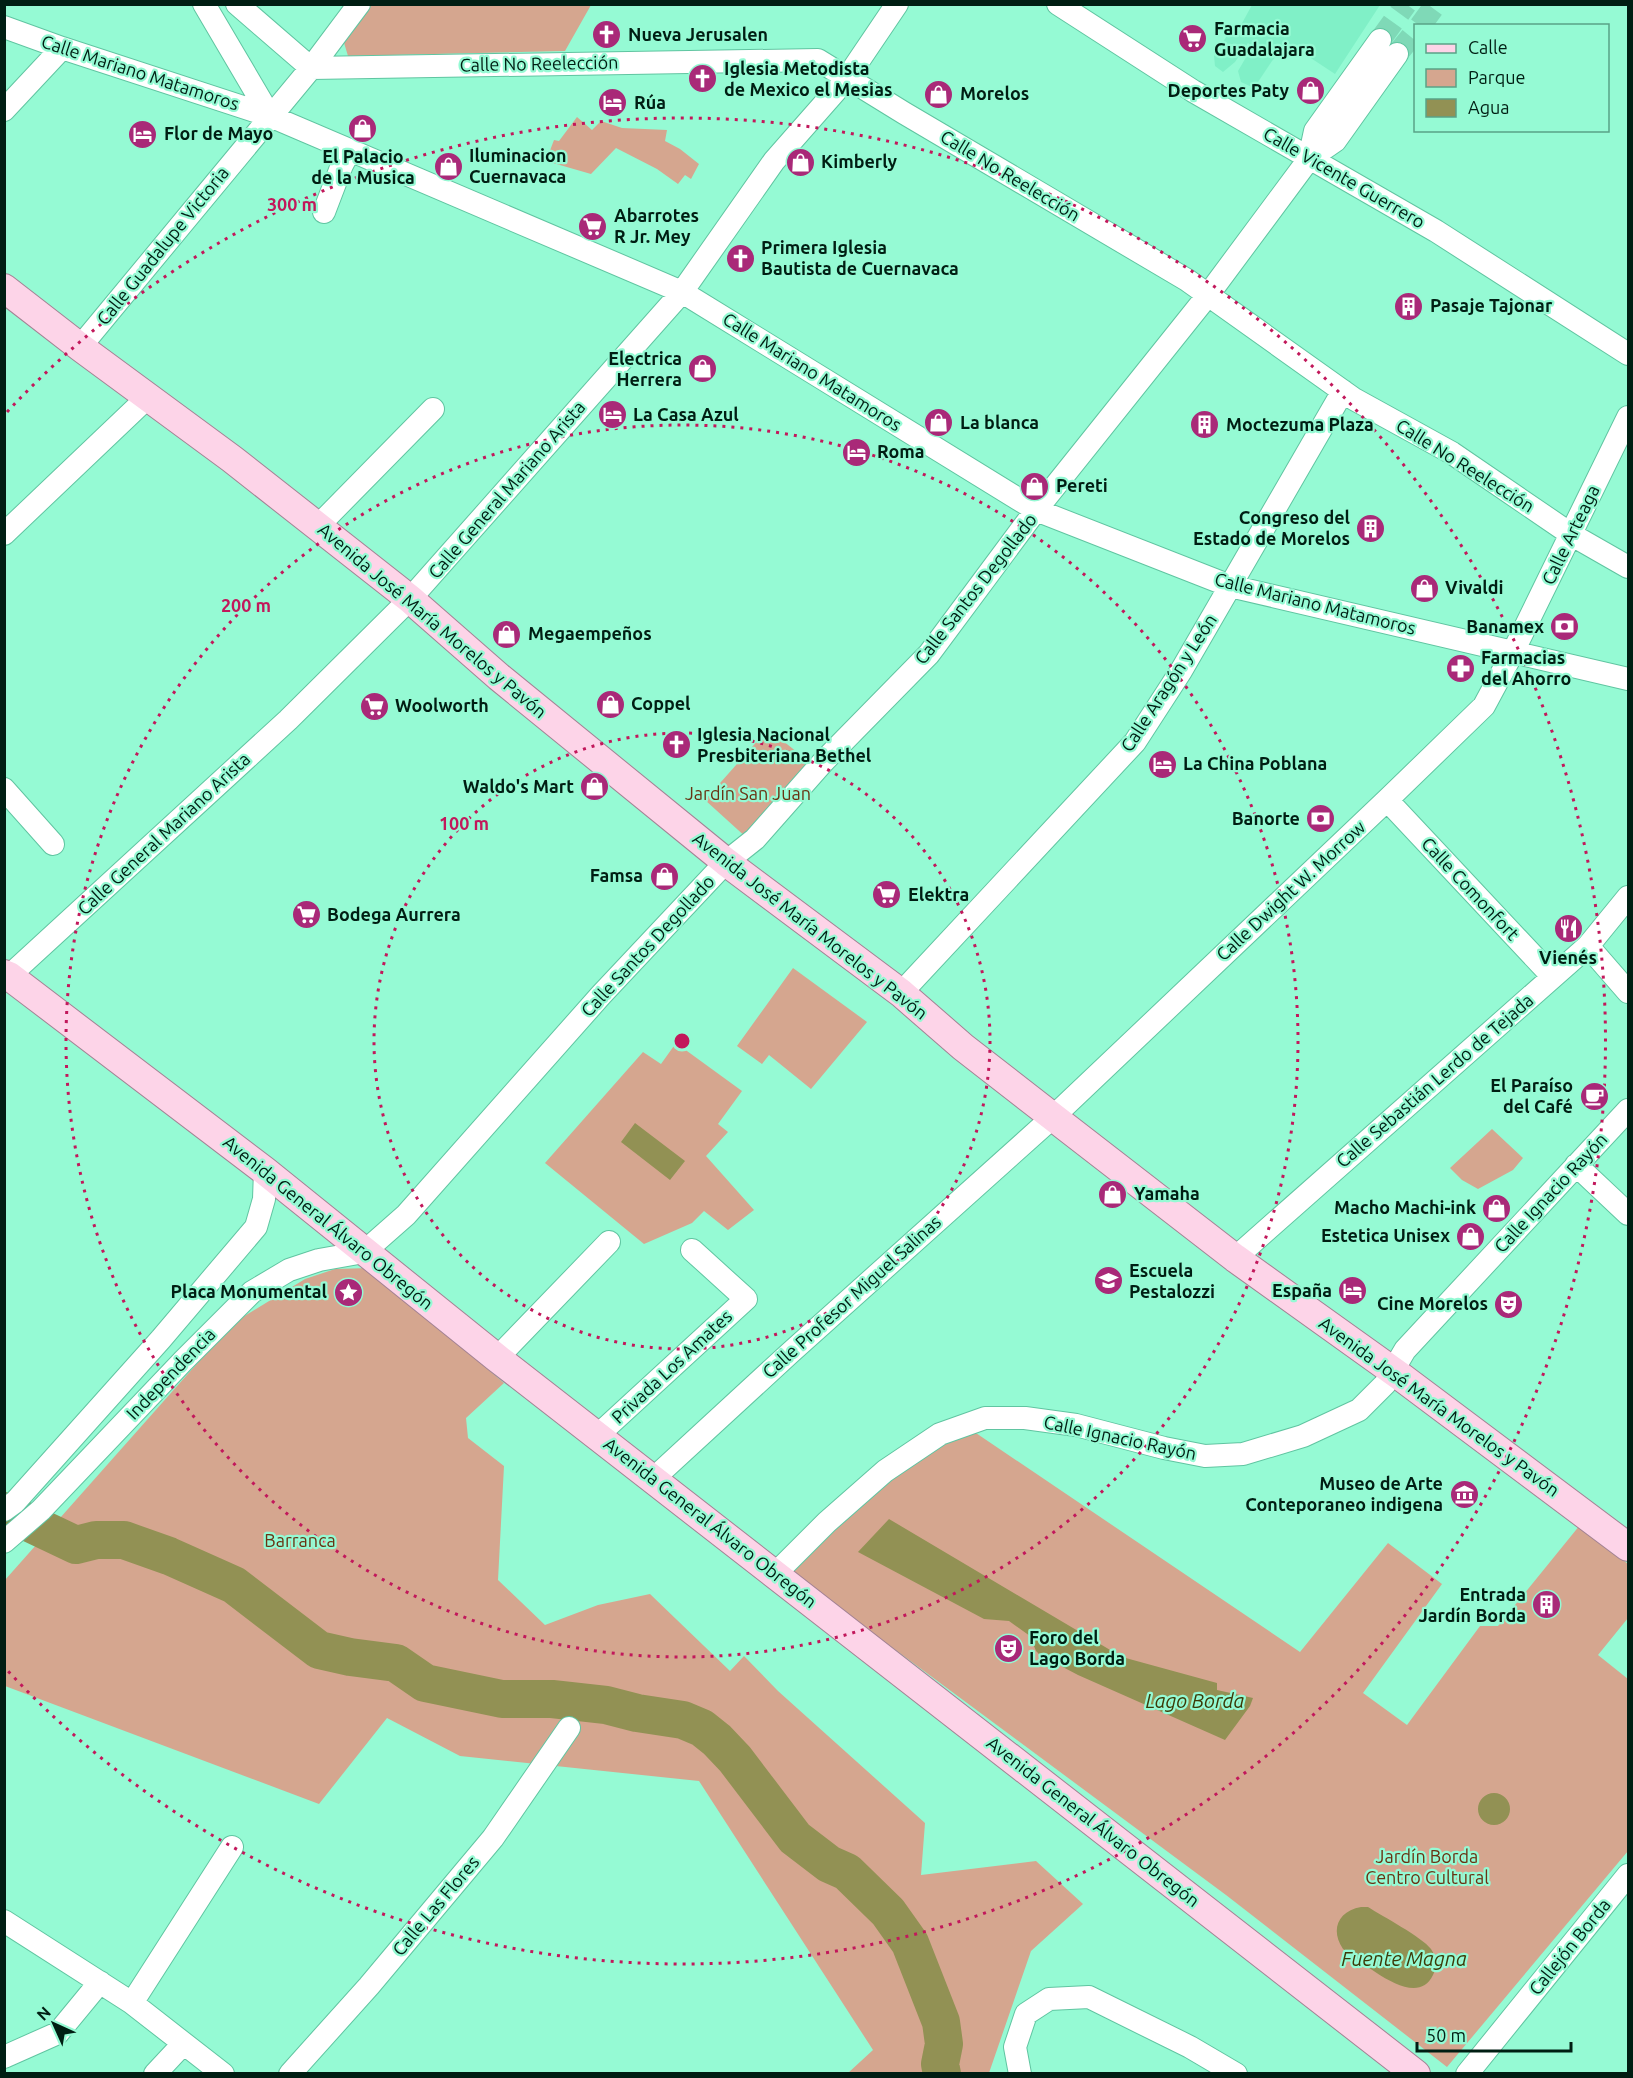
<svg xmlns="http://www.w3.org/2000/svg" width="1633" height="2078" font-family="Ubuntu,sans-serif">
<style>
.built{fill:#80f0c7}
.green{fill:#d5a68f}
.water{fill:#929154}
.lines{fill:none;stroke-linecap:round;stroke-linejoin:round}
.river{stroke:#929154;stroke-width:38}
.minor-tunnel{stroke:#7fd9b7;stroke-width:22;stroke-dasharray:22 11;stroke-linecap:butt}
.minor-casing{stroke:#60c5a1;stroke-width:24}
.major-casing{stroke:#a38294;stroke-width:30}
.minor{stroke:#fff;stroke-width:22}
.major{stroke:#fdd4e8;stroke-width:28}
.ring{fill:none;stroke:#c2185b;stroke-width:3;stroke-dasharray:3 6}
.labels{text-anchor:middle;stroke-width:4.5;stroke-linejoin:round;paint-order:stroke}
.poi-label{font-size:18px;font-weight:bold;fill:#001e13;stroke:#95fad4;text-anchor:start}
.street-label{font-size:18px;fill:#001e13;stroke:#95fad4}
.park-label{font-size:18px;fill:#693212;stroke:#95fad4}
.water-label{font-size:20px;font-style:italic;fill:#3c3a08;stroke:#95fad4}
.centre{fill:#c2185b;stroke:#95fad4;stroke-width:3}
.ring-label{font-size:18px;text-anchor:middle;font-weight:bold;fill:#c2185b;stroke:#95fad4;stroke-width:4.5;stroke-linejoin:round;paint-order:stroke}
</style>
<rect width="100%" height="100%" fill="#95fad4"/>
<!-- built -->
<path class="built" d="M 1252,5 L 1252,4 L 1380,5 L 1335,74 L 1288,43 L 1272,61 L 1254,88 L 1241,82 L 1238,71 L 1252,47 L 1248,43 L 1235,62 L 1223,72 L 1215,66 L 1214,56 L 1230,31 L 1236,34 Z"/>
<!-- green -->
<path class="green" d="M 366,5 L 591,5 L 565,51 L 348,56 L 342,36 Z
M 577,117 L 592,130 L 601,121 L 622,128 L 667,130 L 665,141 L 680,149 L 699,164 L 691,179 L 685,175 L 678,184 L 657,169 L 616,148 L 591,174 L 546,161 L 554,140 L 559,141 Z
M 768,729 L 812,764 L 748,839 L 705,800 Z
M 793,968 L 867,1022 L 811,1089 L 769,1055 L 762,1064 L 737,1046 Z
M 676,1043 L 742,1091 L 718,1124 L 728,1132 L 706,1156 L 754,1210 L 728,1230 L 704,1211 L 692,1223 L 644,1244 L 545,1163 L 643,1052 L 661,1064 Z
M 1492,1129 L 1523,1158 L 1513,1170 L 1478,1189 L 1462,1180 L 1450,1168 Z
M 369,1268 L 504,1383 L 466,1418 L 468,1438 L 504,1466 L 498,1580 L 545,1625 L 598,1605 L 650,1594 L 730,1671 L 744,1656 L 778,1691 L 925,1823 L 921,1875 L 1036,1861 L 1083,1904 L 1031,1951 L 989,2073 L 848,2073 L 873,2050 L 699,1781 L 460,1756 L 387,1718 L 319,1804 L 5,1686 L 5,1580 L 233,1323 L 305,1279 L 335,1269 Z
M 970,1429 L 1300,1652 L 1388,1543 L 1442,1584 L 1363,1693 L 1407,1725 L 1480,1626 L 1498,1626 L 1580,1525 L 1628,1564 L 1628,1618 L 1598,1655 L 1628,1679 L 1628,1851 L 1447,2067 L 1226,1895 L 785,1568 L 871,1488 Z"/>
<!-- water -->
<path class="water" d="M 635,1123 L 685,1161 L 670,1180 L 621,1142 Z
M 889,1519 L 1122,1657 L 1217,1683 L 1217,1690 L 1253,1698 L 1250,1706 L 1225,1740 L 1078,1675 L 1040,1655 L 1036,1651 L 1030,1636 L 1009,1621 L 984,1619 L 858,1552 Z
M1478 1809a16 16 0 1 1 32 0a16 16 0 1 1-32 0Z
M 1361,1907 L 1368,1907 C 1382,1916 1422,1937 1431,1949 C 1436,1956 1437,1967 1433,1975 C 1416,2011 1363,1962 1343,1949 C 1330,1930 1338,1911 1361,1907 Z"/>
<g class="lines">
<!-- river -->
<path class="river" d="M 4,1511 L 76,1545 L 96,1540 L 124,1540 L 169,1556 L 234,1585 L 319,1650 L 350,1657 L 396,1663 L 425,1683 L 502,1699 L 552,1699 L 606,1705 L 637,1713 L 683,1720 L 702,1728 L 717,1740 L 735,1759 L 795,1838 L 829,1864 L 847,1872 L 888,1912 L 910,1943 L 941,2022 L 944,2044 L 940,2064 L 942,2074"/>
<!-- minor-tunnel -->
<path class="minor-tunnel" d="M 1420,26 L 1436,4
M 1380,40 L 1406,4
M 1397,54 L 1416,31"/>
<defs>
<path id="minor" d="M 204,4 L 270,116
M 237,4 L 311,68
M 1058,4 L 1193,91 L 1436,231 L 1628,354
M 4,27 L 62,48 L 270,116 L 682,292 L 1036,510 L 1230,586 L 1628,679
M 311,68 L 818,60 L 904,113 L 1187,280 L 1354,399 L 1452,453 L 1572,535 L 1628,567
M 4,110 L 62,48
M 1309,159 L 1315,131 L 1380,40
M 324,212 L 342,165 L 350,150
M 80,347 L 311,68 L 359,4
M 318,526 L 433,409
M 4,534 L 149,396
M 4,789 L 53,844
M 1387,800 L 1553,977
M 1588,946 L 1628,992
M 9,976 L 288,720 L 410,599 L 682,292 L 774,161 L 847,78 L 897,4
M 901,993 L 1135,742 L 1181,671 L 1343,391
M 1576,1165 L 1628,1214
M 1235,1258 L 1588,946 L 1628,897
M 497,1358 L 609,1242
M 598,1435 L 746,1299 L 692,1250
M 653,1479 L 790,1353 L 1053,1117 L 1387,800 L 1484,706 L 1513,652 L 1628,417
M 4,1510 L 15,1502 L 161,1339 L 256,1227 L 264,1199 L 265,1171
M 4,1542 L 41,1510 L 183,1361 L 252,1292 L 289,1270 L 319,1260 L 364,1252 L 406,1215 L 601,995 L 726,862 L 755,839 L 823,762 L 929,654 L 1036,510 L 1208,295 L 1309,159 L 1335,141 L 1397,54
M 775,1574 L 827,1522 L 885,1471 L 940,1434 L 985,1418 L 1025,1418 L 1076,1425 L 1164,1448 L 1205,1456 L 1243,1454 L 1303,1436 L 1359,1410 L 1385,1384 L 1405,1350 L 1628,1110
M 4,1921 L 132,2003 L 223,2074
M 132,2003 L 232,1847
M 4,2057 L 58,2033 L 100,1982
M 155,2074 L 183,2044
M 290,2074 L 369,1986 L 493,1838 L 569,1728
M 1020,2074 L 1015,2047 L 1026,2014 L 1049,1999 L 1089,1997 L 1190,2047 L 1236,2074
M 1467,2074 L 1628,1875"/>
<path id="major" d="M 4,288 L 80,347 L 232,459 L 410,599 L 499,677 L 726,862 L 901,993 L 963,1047 L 1053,1117 L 1235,1258 L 1404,1379 L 1628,1547
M 4,974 L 9,976 L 265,1171 L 497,1358 L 1416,2074"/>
</defs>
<!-- minor casing -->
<use href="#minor" class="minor-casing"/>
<!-- major casing -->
<use href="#major" class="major-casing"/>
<!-- minor -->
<use href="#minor" class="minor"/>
<!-- major -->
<use href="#major" class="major"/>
</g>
<!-- distance rings -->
<g class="ring">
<circle cx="682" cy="1041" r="308"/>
<circle cx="682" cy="1041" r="616"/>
<path d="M7 412A923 923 0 1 1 7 1670"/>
</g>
<!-- icons -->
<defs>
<symbol id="church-disc" viewBox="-11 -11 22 22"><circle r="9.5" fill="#a92978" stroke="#95fad4"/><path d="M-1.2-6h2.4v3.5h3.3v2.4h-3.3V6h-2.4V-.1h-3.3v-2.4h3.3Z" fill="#fff"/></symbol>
<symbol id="supermarket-disc" viewBox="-11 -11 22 22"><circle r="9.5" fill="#a92978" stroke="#95fad4"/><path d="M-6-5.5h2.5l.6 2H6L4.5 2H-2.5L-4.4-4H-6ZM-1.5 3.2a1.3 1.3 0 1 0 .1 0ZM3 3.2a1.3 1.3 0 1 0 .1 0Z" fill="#fff"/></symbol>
<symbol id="shop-disc" viewBox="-11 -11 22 22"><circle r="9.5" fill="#a92978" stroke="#95fad4"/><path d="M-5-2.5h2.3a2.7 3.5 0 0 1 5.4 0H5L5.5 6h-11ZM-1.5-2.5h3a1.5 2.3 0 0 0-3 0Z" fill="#fff"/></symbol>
<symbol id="hotel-disc" viewBox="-11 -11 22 22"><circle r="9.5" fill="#a92978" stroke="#95fad4"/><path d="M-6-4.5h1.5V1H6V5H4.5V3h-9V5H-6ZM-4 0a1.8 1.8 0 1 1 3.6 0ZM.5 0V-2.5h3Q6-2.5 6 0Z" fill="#fff"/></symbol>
<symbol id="building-disc" viewBox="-11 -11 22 22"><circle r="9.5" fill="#a92978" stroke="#95fad4"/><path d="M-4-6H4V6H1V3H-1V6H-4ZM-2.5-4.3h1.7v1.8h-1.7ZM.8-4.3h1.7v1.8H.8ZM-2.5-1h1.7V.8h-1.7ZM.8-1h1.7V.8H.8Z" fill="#fff"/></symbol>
<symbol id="bank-disc" viewBox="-11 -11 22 22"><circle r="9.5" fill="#a92978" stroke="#95fad4"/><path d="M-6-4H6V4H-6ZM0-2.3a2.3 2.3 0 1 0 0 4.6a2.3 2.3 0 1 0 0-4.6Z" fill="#fff"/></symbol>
<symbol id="pharmacy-disc" viewBox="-11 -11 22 22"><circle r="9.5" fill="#a92978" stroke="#95fad4"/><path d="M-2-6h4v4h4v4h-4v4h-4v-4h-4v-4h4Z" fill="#fff"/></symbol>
<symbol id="restaurant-disc" viewBox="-11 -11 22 22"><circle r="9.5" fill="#a92978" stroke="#95fad4"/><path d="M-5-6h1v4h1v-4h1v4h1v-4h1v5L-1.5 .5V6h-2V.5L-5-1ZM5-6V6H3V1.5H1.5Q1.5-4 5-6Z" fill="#fff"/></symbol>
<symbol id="cafe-disc" viewBox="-11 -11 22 22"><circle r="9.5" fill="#a92978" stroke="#95fad4"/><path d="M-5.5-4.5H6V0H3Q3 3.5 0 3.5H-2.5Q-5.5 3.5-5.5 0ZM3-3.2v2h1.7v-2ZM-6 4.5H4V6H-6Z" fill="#fff"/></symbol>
<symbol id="school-disc" viewBox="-11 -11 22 22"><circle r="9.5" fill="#a92978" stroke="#95fad4"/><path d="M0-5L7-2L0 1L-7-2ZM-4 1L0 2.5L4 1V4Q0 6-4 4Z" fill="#fff"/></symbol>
<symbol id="sight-disc" viewBox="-11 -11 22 22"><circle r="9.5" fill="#a92978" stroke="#95fad4"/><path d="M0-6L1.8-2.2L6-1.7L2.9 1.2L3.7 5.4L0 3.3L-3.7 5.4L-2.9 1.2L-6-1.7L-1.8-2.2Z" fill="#fff"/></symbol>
<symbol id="theatre-disc" viewBox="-11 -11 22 22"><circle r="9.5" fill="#a92978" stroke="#95fad4"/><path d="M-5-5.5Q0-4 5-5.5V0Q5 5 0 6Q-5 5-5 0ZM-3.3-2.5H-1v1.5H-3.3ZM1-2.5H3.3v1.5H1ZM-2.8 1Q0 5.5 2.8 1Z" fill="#fff"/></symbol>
<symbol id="museum-disc" viewBox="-11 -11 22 22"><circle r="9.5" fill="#a92978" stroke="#95fad4"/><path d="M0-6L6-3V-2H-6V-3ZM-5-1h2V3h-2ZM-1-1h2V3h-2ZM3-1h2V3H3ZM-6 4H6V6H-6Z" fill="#fff"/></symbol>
</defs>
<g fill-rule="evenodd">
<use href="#church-disc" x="590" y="18" width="33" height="33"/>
<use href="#supermarket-disc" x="1176" y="22" width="33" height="33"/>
<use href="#church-disc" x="686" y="62" width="33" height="33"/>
<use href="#shop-disc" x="1294" y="74" width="33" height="33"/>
<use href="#shop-disc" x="922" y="78" width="33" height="33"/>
<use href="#hotel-disc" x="596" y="86" width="33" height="33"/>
<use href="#shop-disc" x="346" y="112" width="33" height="33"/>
<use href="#hotel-disc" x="126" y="118" width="33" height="33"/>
<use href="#shop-disc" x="784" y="146" width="33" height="33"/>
<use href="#shop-disc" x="432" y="150" width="33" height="33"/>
<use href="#supermarket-disc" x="576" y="210" width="33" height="33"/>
<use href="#church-disc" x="724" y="242" width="33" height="33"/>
<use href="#building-disc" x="1392" y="290" width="33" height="33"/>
<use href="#shop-disc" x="686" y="352" width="33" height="33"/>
<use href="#hotel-disc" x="596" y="398" width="33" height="33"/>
<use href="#shop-disc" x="922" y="406" width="33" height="33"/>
<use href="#building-disc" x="1188" y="408" width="33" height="33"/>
<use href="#hotel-disc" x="840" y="436" width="33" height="33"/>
<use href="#shop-disc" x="1018" y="470" width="33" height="33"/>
<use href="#building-disc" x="1354" y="512" width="33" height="33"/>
<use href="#shop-disc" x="1408" y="572" width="33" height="33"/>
<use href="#bank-disc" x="1548" y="610" width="33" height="33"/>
<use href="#shop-disc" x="490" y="618" width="33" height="33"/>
<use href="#pharmacy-disc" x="1444" y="652" width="33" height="33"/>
<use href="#shop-disc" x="594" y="688" width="33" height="33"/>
<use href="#supermarket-disc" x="358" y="690" width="33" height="33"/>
<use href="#church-disc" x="660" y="728" width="33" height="33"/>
<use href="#hotel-disc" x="1146" y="748" width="33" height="33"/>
<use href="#shop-disc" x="578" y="770" width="33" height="33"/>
<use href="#bank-disc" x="1304" y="802" width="33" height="33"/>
<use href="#shop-disc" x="648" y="860" width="33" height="33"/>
<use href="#supermarket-disc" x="870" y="878" width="33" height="33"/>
<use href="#supermarket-disc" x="290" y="898" width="33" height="33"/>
<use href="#restaurant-disc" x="1552" y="912" width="33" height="33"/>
<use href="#cafe-disc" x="1578" y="1080" width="33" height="33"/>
<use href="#shop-disc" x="1096" y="1178" width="33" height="33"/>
<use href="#shop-disc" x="1480" y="1192" width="33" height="33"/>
<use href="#shop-disc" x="1454" y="1220" width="33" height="33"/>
<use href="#school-disc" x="1092" y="1264" width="33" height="33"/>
<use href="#hotel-disc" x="1336" y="1274" width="33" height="33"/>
<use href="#sight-disc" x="332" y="1276" width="33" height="33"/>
<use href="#theatre-disc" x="1492" y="1288" width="33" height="33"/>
<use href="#museum-disc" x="1448" y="1478" width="33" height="33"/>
<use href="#building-disc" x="1530" y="1588" width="33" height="33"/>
<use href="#theatre-disc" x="992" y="1632" width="33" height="33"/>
</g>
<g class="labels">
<!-- poi labels -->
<g class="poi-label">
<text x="1214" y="35">Farmacia<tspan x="1214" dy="21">Guadalajara</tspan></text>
<text x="628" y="41">Nueva Jerusalen</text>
<text x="724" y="75">Iglesia Metodista<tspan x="724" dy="21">de Mexico el Mesias</tspan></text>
<text x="1289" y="97" text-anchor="end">Deportes Paty</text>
<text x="960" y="100">Morelos</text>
<text x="634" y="109">Rúa</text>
<text x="164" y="140">Flor de Mayo</text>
<text x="469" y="162">Iluminacion<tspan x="469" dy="21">Cuernavaca</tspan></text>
<text x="363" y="163" text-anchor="middle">El Palacio<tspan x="363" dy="21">de la Musica</tspan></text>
<text x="821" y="168">Kimberly</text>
<text x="614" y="222">Abarrotes<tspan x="614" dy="21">R Jr. Mey</tspan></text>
<text x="761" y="254">Primera Iglesia<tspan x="761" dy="21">Bautista de Cuernavaca</tspan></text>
<text x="1430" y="312">Pasaje Tajonar</text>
<text x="682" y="365" text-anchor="end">Electrica<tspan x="682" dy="21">Herrera</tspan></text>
<text x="633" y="421">La Casa Azul</text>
<text x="960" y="429">La blanca</text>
<text x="1226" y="431">Moctezuma Plaza</text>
<text x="877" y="458">Roma</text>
<text x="1056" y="492">Pereti</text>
<text x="1350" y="524" text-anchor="end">Congreso del<tspan x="1350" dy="21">Estado de Morelos</tspan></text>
<text x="1445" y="594">Vivaldi</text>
<text x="1544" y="633" text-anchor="end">Banamex</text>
<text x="528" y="640">Megaempeños</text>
<text x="1481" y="664">Farmacias<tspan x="1481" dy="21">del Ahorro</tspan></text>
<text x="631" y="710">Coppel</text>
<text x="395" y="712">Woolworth</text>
<text x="697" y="741">Iglesia Nacional<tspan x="697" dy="21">Presbiteriana Bethel</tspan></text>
<text x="1183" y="770">La China Poblana</text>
<text x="574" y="793" text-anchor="end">Waldo's Mart</text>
<text x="1300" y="825" text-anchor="end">Banorte</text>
<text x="643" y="882" text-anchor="end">Famsa</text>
<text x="908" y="901">Elektra</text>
<text x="327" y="921">Bodega Aurrera</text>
<text x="1568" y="964" text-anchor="middle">Vienés</text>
<text x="1573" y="1092" text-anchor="end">El Paraíso<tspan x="1573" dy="21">del Café</tspan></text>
<text x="1134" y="1200">Yamaha</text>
<text x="1476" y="1214" text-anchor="end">Macho Machi-ink</text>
<text x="1450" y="1242" text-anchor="end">Estetica Unisex</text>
<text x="1129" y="1277">Escuela<tspan x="1129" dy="21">Pestalozzi</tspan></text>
<text x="1332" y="1297" text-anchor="end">España</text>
<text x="327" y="1298" text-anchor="end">Placa Monumental</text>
<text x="1488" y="1310" text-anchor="end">Cine Morelos</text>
<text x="1443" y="1490" text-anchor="end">Museo de Arte<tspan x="1443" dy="21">Conteporaneo indigena</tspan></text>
<text x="1526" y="1601" text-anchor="end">Entrada<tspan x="1526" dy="21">Jardín Borda</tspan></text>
<text x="1029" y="1644">Foro del<tspan x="1029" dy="21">Lago Borda</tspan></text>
</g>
<!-- street labels -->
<g class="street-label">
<text transform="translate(539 64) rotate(-1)" y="6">Calle No Reelección</text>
<text transform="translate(140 73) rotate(18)" y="6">Calle Mariano Matamoros</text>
<text transform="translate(1010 176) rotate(31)" y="6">Calle No Reelección</text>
<text transform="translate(1344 178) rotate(30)" y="6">Calle Vicente Guerrero</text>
<text transform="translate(163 246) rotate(-51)" y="6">Calle Guadalupe Victoria</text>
<text transform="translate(812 372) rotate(32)" y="6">Calle Mariano Matamoros</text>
<text transform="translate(1465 466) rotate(32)" y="6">Calle No Reelección</text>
<text transform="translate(507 490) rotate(-49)" y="6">Calle General Mariano Arista</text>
<text transform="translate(1571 535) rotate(-64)" y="6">Calle Arteaga</text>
<text transform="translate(976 589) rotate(-52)" y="6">Calle Santos Degollado</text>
<text transform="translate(1315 604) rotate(14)" y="6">Calle Mariano Matamoros</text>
<text transform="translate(432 621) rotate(40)" y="6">Avenida José María Morelos y Pavón</text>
<text transform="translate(1169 683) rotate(-57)" y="6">Calle Aragón y León</text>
<text transform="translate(164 834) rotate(-43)" y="6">Calle General Mariano Arista</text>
<text transform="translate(1470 889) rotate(47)" y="6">Calle Comonfort</text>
<text transform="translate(1291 891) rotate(-43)" y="6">Calle Dwight W. Morrow</text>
<text transform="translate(810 926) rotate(38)" y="6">Avenida José María Morelos y Pavón</text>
<text transform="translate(648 946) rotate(-47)" y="6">Calle Santos Degollado</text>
<text transform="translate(1435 1081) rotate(-41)" y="6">Calle Sebastián Lerdo de Tejada</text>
<text transform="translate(1551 1193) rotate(-47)" y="6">Calle Ignacio Rayón</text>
<text transform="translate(328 1223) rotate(39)" y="6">Avenida General Álvaro Obregón</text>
<text transform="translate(852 1297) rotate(-42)" y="6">Calle Profesor Miguel Salinas</text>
<text transform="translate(672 1367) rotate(-43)" y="6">Privada Los Amates</text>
<text transform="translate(171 1374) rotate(-46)" y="6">Independencia</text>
<text transform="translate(1439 1407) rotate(36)" y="6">Avenida José María Morelos y Pavón</text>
<text transform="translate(1120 1438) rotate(12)" y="6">Calle Ignacio Rayón</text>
<text transform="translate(710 1523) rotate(38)" y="6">Avenida General Álvaro Obregón</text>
<text transform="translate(1093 1822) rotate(38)" y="6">Avenida General Álvaro Obregón</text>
<text transform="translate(436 1906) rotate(-50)" y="6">Calle Las Flores</text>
<text transform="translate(1570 1947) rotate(-51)" y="6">Callejón Borda</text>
</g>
<!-- park labels -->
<g class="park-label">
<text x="748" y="800">Jardín San Juan</text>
<text x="300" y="1547">Barranca</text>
<text x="1427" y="1863">Jardín Borda<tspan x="1427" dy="21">Centro Cultural</tspan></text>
</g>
<!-- water labels -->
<g class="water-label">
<text x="1195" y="1708">Lago Borda</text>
<text x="1404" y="1966">Fuente Magna</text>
</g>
</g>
<circle cx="682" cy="1041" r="9" class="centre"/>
<g class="ring-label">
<text x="292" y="211">300 m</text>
<text x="246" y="612">200 m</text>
<text x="464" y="830">100 m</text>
</g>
<!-- border -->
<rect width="1633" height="2078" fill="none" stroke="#001e13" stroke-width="12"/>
<!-- legend -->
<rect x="1414" y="24" width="195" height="108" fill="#95fad4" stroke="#59a287" stroke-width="1.5"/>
<rect x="1426" y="44" width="30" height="9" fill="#fdd4e8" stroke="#59a287" stroke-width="1.5"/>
<text x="1468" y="54" font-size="18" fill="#001e13">Calle</text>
<rect x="1426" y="69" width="30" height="18" fill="#d5a68f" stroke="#59a287" stroke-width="1.5"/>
<text x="1468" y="84" font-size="18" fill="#001e13">Parque</text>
<rect x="1426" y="99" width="30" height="18" fill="#929154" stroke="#59a287" stroke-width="1.5"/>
<text x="1468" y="114" font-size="18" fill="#001e13">Agua</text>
<!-- north arrow -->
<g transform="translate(54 2024) rotate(315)" stroke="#95fad4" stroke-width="4.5" paint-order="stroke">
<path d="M0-4.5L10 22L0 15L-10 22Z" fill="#001e13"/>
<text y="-9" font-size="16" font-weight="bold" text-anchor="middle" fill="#001e13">N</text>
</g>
<!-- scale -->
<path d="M1417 2042v9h154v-9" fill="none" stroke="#001e13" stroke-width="3"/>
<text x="1426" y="2042" font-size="18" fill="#001e13" stroke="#95fad4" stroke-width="4.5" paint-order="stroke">50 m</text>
</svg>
